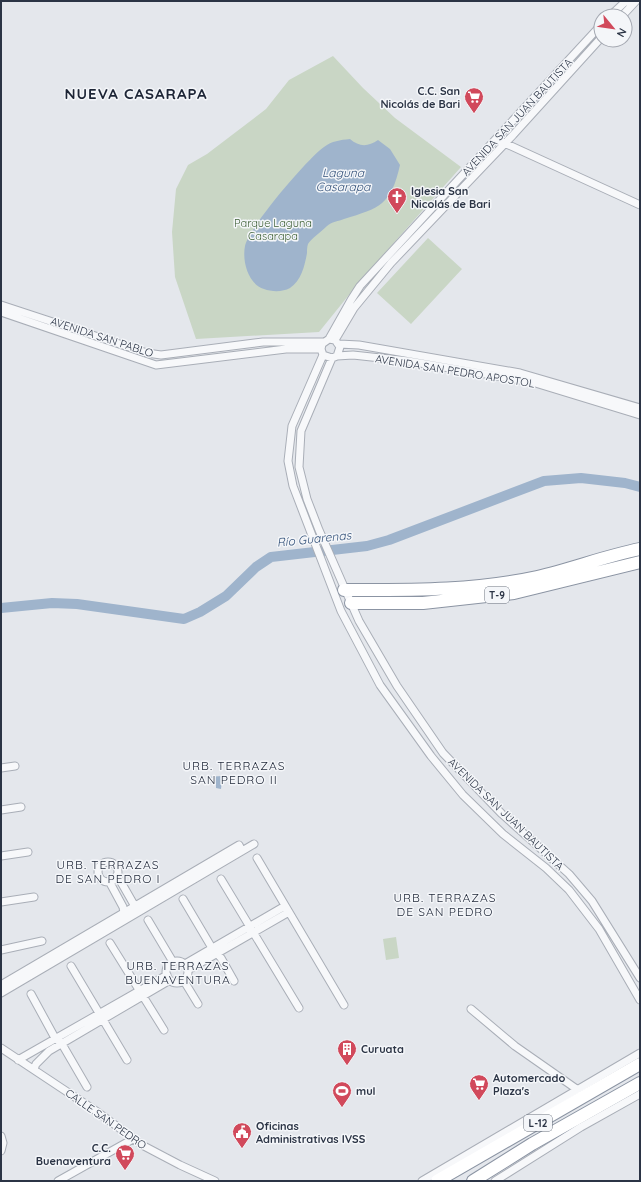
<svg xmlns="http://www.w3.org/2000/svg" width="641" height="1182" font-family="Quicksand,sans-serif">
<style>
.green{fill:#c9d6c5}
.water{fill:#9fb4cc}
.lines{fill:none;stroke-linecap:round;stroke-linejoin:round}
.river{stroke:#9fb4cc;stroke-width:10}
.street-casing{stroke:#a9aeb7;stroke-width:9}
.highway-casing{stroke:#8b94a3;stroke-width:14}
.street{stroke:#f7f8fa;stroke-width:7}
.highway{stroke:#fff;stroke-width:12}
.labels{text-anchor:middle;stroke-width:3;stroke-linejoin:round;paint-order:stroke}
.shield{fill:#f4f6f9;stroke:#676e7b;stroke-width:1}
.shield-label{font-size:10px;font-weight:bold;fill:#2b3445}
.poi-label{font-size:11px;font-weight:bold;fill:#2b3445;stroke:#f4f6f9;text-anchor:start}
.street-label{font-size:11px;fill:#2b3445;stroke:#f4f6f9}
.park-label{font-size:11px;fill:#3f6138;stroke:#f4f6f9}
.water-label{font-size:12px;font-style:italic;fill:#34527a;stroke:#f4f6f9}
.neighbourhood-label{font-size:12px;letter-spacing:1px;fill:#1d2536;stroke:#f4f6f9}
.district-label{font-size:15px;font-weight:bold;letter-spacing:1px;fill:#1d2536;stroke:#f4f6f9}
</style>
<rect width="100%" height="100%" fill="#e4e7ec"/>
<!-- green -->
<path class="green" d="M 333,56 L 363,88 L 395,118 L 461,167 L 361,280 L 319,332 L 196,339 L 175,277 L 172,232 L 176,189 L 188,165 L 207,154 L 266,109 L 289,80 Z
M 428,238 L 462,269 L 411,324 L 377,293 Z
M 396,937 L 399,958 L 386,960 L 383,939 Z"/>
<!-- water -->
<path class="water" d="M 350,139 C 359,147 368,147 378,140 L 390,149 L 400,165 C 391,205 380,208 344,219 C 339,221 331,222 327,226 C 323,230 310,240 308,244 C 307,247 307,250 307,253 C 305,265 301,281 290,288 C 283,292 272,292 264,289 C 248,284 242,261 245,246 C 249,227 308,158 324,147 C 332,141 340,140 350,139 Z
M 222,776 L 224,778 L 222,780 L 221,789 L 216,788 L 216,783 L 207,782 L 207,777 Z"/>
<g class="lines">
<!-- river -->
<path class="river" d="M 1,608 L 52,603 L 77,604 L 184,619 L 200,612 L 226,596 L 256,567 L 271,557 L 367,546 L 389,540 L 544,481 L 581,478 L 625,483 L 640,487"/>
<defs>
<path id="street" d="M 610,16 L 625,2 L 630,1
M 622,16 L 636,1
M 500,141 L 640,205
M 1,305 L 147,353 L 161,355 L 263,342 L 323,342
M 1,312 L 156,365 L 286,349 L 321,349
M 329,339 L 335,340 L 340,347 L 337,356 L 332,358 L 323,355 L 321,349 L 322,344 L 329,339 L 351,300 L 360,286 L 601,25
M 335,340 L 354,308 L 391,263 L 513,135 L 601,38
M 339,344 L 359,345 L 520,373 L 640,408
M 323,355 L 292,426 L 288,461 L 293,486 L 341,611 L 380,685 L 431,756 L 463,795 L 503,834 L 546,868 L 569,890 L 599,929 L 640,1000
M 337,356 L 353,355 L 408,361 L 532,382 L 640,415
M 332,358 L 301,431 L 299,467 L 307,499 L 319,530 L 359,621 L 397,686 L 443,753 L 502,814 L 569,874 L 592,901 L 640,978
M 1,768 L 15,766
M 1,810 L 21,807
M 1,856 L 28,852
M 257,858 L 344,1005
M98 872a10 10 0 1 1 20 0a10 10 0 1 1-20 0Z
M 117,875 L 137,910
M 221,879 L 299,1008
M 109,881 L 123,907 L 124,913
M 183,899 L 212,948 L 221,958 L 234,981
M 1,902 L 34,897
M 148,920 L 173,962
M 110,943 L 164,1030
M 1,950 L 42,941
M166 972a11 11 0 1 1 22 0a11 11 0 1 1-22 0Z
M 185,964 L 285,906
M 71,966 L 127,1060
M 188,970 L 289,912
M 184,981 L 198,1004
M 1,985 L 239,845 L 242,851
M 1,993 L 254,844
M 31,994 L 55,1038 L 62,1044 L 87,1087
M 471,1009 L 515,1046 L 578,1090
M 1,1048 L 99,1113 L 142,1145 L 180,1165 L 215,1181
M 18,1060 L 167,975
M 34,1069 L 36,1064 L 49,1051 L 170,980
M 1,1136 L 3,1143 L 1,1151
M 58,1181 L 133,1139
M 422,1181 L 640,1053
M 495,1181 L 581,1127 L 640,1094"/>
<path id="highway" d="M 344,590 C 411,590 472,591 537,577 C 572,569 605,556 640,549
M 351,603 L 423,603 L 514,593 L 640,562
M 437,1181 L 640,1064
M 473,1181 L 532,1144 L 640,1083"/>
</defs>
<!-- street casing -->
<use href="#street" class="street-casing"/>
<!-- highway casing -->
<use href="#highway" class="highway-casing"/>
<!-- street -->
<use href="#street" class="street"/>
<!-- highway -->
<use href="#highway" class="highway"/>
</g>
<!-- icons -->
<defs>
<symbol id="supermarket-pin" viewBox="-11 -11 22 30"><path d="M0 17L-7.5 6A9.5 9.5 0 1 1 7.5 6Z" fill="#d1495b" stroke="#f4f6f9"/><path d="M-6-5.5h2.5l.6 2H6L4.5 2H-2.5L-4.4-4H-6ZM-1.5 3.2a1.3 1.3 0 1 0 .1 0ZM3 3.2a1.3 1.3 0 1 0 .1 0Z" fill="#fff"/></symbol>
<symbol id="church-pin" viewBox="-11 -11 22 30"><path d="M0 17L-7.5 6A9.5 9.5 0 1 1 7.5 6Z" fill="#d1495b" stroke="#f4f6f9"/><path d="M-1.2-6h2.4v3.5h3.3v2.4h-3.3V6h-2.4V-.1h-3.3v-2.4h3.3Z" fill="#fff"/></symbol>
<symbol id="building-pin" viewBox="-11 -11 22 30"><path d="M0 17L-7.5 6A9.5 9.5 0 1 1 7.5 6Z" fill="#d1495b" stroke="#f4f6f9"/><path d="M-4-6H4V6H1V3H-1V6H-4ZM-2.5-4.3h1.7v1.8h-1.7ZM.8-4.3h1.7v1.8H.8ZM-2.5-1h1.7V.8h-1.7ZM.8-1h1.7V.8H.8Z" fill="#fff"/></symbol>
<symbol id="stadium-pin" viewBox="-11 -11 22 30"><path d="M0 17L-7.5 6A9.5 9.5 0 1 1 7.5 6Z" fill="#d1495b" stroke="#f4f6f9"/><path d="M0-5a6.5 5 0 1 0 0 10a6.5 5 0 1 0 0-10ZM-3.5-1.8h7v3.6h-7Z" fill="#fff"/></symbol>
<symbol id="civic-pin" viewBox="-11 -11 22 30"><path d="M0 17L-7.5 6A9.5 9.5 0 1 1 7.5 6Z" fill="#d1495b" stroke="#f4f6f9"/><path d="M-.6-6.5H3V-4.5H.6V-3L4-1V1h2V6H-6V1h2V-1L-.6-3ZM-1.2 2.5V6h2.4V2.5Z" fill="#fff"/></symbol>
</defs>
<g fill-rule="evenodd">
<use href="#supermarket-pin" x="463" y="86" width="22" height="30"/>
<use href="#church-pin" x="386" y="186" width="22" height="30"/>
<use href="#building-pin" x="336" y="1038" width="22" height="30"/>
<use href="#supermarket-pin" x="468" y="1073" width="22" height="30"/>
<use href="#stadium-pin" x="331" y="1080" width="22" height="30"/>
<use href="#civic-pin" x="231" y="1121" width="22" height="30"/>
<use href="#supermarket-pin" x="114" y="1143" width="22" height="30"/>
</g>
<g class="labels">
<!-- shield labels -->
<g class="shield">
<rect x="485" y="587" width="24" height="16" rx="3"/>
<rect x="524" y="1115" width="28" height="16" rx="3"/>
</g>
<g class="shield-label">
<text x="497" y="599">T-9</text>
<text x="538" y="1127">L-12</text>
</g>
<!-- poi labels -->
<g class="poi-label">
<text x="460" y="95" text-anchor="end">C.C. San<tspan x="460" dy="13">Nicolás de Bari</tspan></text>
<text x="411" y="195">Iglesia San<tspan x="411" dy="13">Nicolás de Bari</tspan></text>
<text x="361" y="1053">Curuata</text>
<text x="493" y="1082">Automercado<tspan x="493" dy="13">Plaza's</tspan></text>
<text x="356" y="1095">mul</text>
<text x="256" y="1130">Oficinas<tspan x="256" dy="13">Administrativas IVSS</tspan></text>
<text x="111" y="1152" text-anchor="end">C.C.<tspan x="111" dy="13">Buenaventura</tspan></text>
</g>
<!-- street labels -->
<g class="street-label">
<text transform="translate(517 117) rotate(-47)" y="4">AVENIDA SAN JUAN BAUTISTA</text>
<text transform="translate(102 337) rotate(18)" y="4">AVENIDA SAN PABLO</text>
<text transform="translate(455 371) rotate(9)" y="4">AVENIDA SAN PEDRO APOSTOL</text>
<text transform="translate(506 814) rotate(44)" y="4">AVENIDA SAN JUAN BAUTISTA</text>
<text transform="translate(106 1119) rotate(35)" y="4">CALLE SAN PEDRO</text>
</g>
<!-- park labels -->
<g class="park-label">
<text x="273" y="227">Parque Laguna<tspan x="273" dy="13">Casarapa</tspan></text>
</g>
<!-- water labels -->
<g class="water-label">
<text x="343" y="177">Laguna<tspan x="343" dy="14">Casarapa</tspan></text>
<text transform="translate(314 539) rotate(-6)" y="4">Río Guarenas</text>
</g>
<!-- neighbourhood labels -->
<g class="neighbourhood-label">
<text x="234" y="770">URB. TERRAZAS<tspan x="234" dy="14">SAN PEDRO II</tspan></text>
<text x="108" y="869">URB. TERRAZAS<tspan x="108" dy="14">DE SAN PEDRO I</tspan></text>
<text x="445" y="902">URB. TERRAZAS<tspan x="445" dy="14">DE SAN PEDRO</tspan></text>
<text x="178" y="970">URB. TERRAZAS<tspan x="178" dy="14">BUENAVENTURA</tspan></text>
</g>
<!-- district labels -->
<g class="district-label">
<text x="136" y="99">NUEVA CASARAPA</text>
</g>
</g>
<!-- border -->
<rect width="641" height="1182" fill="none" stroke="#2b3445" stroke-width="4"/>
<!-- north arrow -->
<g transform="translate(613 28) rotate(119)"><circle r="19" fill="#f4f6f9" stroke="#a4a8b1"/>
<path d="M0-3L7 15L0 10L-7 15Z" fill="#d1495b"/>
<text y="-6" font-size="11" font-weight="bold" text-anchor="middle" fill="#2b3445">N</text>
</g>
</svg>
